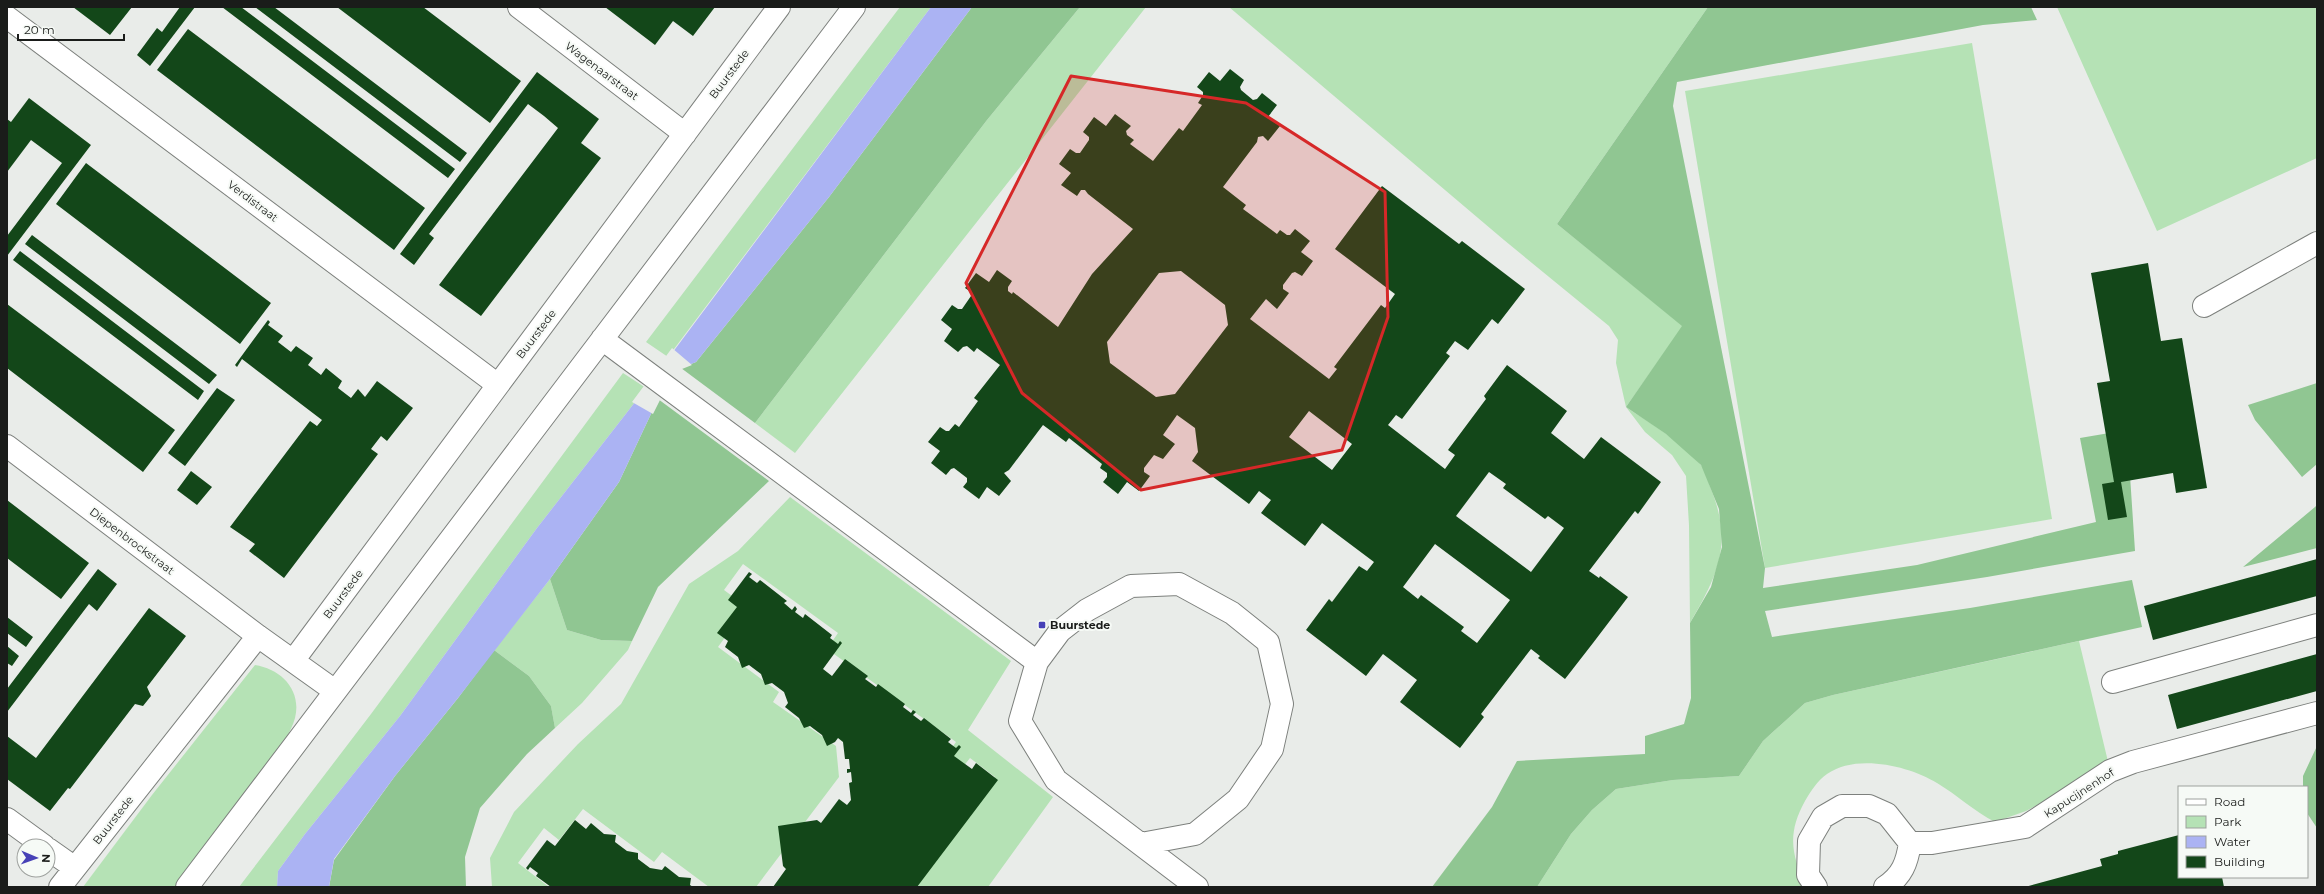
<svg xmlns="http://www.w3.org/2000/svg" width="2324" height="894" font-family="Montserrat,sans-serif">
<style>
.green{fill:#b5e2b5}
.forest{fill:#90c692}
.water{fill:#abb3f3}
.pier{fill:#e9ece9}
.building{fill:#134719;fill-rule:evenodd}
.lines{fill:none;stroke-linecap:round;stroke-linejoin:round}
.minor-casing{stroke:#7d807d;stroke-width:24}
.minor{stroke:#fff;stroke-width:22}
.marked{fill:#d62828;fill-opacity:0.2;stroke:#d62828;stroke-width:3;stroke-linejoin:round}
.poi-dot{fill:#4741b7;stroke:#f6faf6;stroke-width:1.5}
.labels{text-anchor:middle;stroke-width:4;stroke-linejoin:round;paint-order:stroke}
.street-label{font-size:11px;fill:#1a1c1a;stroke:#f6faf6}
.poi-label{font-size:11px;font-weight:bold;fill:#1a1c1a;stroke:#f6faf6;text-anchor:start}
</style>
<rect width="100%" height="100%" fill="#e9ece9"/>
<!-- green -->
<path class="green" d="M 900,7 L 931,7 L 668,357 L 646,342 Z
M 1080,7 L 1146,7 L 795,453 L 755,423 L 987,120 Z
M 1229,7 L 1708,7 L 1557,224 L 1683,326 L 1626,407 C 1651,424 1681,441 1700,464 C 1706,470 1708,482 1711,489 C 1733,544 1718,575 1690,623 L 1689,525 L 1686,476 L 1672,455 L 1645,432 L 1626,407 L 1616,363 L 1618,340 L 1609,326 L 1504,240 Z
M 2057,7 L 2317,7 L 2317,158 L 2157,231 Z
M 1972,43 L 2052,519 L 1765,568 L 1685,91 Z
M 623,373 L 646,388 L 537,528 L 400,716 L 305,834 L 278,871 L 277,887 L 239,887 L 371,714 Z
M 790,497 L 1011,661 L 968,730 L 1053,797 L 988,887 L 915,887 L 995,777 L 970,758 L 963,767 L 947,755 L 956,742 L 827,649 L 838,633 L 743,564 L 724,590 L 747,607 L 718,647 L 779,692 L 773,702 L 836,746 L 839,777 L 756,887 L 709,887 L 662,852 L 654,862 L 583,809 L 559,840 L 544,828 L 518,863 L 549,887 L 492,887 L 490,858 L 514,812 L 578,744 L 621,704 L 689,584 L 738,551 Z
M 550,579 L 567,630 L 601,640 L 632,641 L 628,650 L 582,703 L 555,728 L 551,706 L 529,676 L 494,650 Z
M 2079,641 L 2111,774 L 2062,792 L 2026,811 L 1995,822 C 1974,811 1957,795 1937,783 C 1910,766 1856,753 1827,774 C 1817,781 1811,791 1805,801 C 1787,833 1791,856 1807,887 L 1537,887 L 1571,834 L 1592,810 L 1616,789 L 1673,780 L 1739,776 L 1763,741 L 1805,703 L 1833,695 Z
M 255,665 C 281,669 302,690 295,718 C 289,740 265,769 251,787 C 226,820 201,854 177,887 L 83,887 L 152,795 Z"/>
<!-- forest -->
<path class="forest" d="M 972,7 L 1080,7 L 987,120 L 755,423 L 681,368 L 696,362 L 829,197 Z
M 1708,7 L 2031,7 L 2037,20 L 1983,25 L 1677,82 L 1673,106 L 1765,568 L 1763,588 L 1917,565 L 2096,522 L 2080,438 L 2127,430 L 2135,551 L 1987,577 L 1765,611 L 1772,637 L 1970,608 L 2132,580 L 2142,627 L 1833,695 L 1805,703 L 1763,741 L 1739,776 L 1673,780 L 1616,789 L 1592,810 L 1571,834 L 1537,887 L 1432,887 L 1492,807 L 1517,761 L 1645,754 L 1645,736 L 1684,724 L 1691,698 L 1690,623 L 1711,587 L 1722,547 L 1719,509 L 1701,465 L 1666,434 L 1626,407 L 1682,326 L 1557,224 Z
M 2317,383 L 2317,464 L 2302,477 L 2255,420 L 2248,405 Z
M 658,399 L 769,481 L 658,587 L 632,641 L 601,640 L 567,630 L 550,579 L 619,482 Z
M 2317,505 L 2317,548 L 2243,567 L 2315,507 Z
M 494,650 L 529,676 L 551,706 L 555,728 L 527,754 L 480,808 L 465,857 L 466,887 L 329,887 L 334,860 L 395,776 L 458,698 Z
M 2317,746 L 2317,828 L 2307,813 L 2307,787 L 2303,787 L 2303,776 Z"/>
<!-- water -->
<path class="water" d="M 931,7 L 972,7 L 829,197 L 696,362 L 681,368 L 658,399 L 619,482 L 550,579 L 458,698 L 395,776 L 334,859 L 329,887 L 277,887 L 278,871 L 305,834 L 400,716 L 537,528 L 646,388 Z"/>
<!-- pier -->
<path class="pier" d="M 672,348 L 692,365 L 682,369 L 660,400 L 653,414 L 632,402 Z"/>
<!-- building -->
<path class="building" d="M 73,7 L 132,7 L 110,35 Z
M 180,7 L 195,7 L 150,66 L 137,55 L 157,28 L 162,32 Z
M 222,7 L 241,7 L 455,169 L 448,178 Z
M 255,7 L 274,7 L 467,153 L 460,162 Z
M 337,7 L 423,7 L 521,81 L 490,123 Z
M 605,7 L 715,7 L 693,36 L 673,21 L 655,45 Z
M 188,29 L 425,208 L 394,250 L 157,70 Z
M 1230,69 L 1244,80 L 1240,87 L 1241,90 L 1253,100 L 1257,99 L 1262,93 L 1277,105 L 1268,117 L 1280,126 L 1268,141 L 1263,136 L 1258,137 L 1257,142 L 1223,187 L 1246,205 L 1243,209 L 1277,234 L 1280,230 L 1287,235 L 1290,235 L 1295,229 L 1310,241 L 1301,252 L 1313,261 L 1302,276 L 1295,272 L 1292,273 L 1283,285 L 1283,289 L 1289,293 L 1277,309 L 1266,299 L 1250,319 L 1329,379 L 1337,369 L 1334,367 L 1381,305 L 1385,308 L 1395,294 L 1335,249 L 1382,186 L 1459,244 L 1462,241 L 1525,289 L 1498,324 L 1492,319 L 1468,350 L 1455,341 L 1446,353 L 1450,356 L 1402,419 L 1396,415 L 1388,425 L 1445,469 L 1455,455 L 1448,450 L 1486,399 L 1484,396 L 1507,365 L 1567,411 L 1551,433 L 1584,459 L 1601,437 L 1661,482 L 1638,514 L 1635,511 L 1589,571 L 1599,578 L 1600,576 L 1628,597 L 1593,643 L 1565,679 L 1538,658 L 1540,656 L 1531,649 L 1481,714 L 1484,717 L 1460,748 L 1400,702 L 1417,680 L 1383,654 L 1366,676 L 1306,630 L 1329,599 L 1332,602 L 1359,566 L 1367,571 L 1374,562 L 1322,523 L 1305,546 L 1261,513 L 1271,500 L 1259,491 L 1249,504 L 1192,461 L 1198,452 L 1195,428 L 1177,415 L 1163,435 L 1175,444 L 1163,459 L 1154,455 L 1144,468 L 1144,472 L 1150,476 L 1139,491 L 1127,482 L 1118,494 L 1103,482 L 1107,477 L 1107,473 L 1100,468 L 1102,464 L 1069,438 L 1066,442 L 1043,425 L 1009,470 L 1004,473 L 1011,481 L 999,496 L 987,487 L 979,499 L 963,487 L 967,482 L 967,478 L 954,468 L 951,469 L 946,475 L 931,463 L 940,451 L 928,442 L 940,427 L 946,431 L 949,431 L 955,424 L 959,427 L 978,401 L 974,398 L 1000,365 L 977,348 L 974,352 L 967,346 L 963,347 L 958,352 L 944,341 L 952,329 L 941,320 L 952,305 L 958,309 L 962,309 L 971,296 L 971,292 L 965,288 L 976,273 L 989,282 L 997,270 L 1012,281 L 1008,287 L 1008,291 L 1012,294 L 1013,292 L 1058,327 L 1092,274 L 1133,229 L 1088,194 L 1085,190 L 1081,190 L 1077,196 L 1061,185 L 1071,173 L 1059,164 L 1070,149 L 1076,153 L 1080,153 L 1089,140 L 1089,137 L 1083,132 L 1094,117 L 1106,126 L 1115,114 L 1131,126 L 1126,131 L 1127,135 L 1134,140 L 1130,144 L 1153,161 L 1179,128 L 1183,131 L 1202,105 L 1198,103 L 1203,95 L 1203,92 L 1197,87 L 1209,72 L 1220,81 ZM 1181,271 L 1225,305 L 1228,325 L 1175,394 L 1156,397 L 1110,363 L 1107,342 L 1159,273 ZM 1309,411 L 1352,444 L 1332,470 L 1289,437 ZM 1489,472 L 1506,484 L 1503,488 L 1545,519 L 1548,516 L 1564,528 L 1531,572 L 1456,516 ZM 1435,544 L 1510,600 L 1477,643 L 1461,631 L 1464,627 L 1421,595 L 1418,599 L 1403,587 Z
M 537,72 L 599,119 L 581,143 L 601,158 L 481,316 L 439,285 L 558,128 L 544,116 L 528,104 L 429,234 L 434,238 L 414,265 L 400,254 Z
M 29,98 L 91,145 L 7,256 L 7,236 L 62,163 L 31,140 L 7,172 L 7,119 L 11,122 Z
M 86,163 L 271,303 L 240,344 L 56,204 Z
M 32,235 L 217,375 L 209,384 L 25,244 Z
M 20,251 L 204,391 L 198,400 L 13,260 Z
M 2148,263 L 2161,341 L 2182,338 L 2207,488 L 2176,493 L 2173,473 L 2121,482 L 2127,517 L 2108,520 L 2102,484 L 2114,482 L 2097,383 L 2110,381 L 2091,273 Z
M 7,304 L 175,430 L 143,472 L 7,368 Z
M 268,320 L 270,322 L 268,325 L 283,336 L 278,342 L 291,352 L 296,346 L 313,358 L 308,365 L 321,375 L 326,368 L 342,381 L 338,388 L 351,398 L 358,389 L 365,397 L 377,381 L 413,408 L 387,441 L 381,436 L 371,449 L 378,454 L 284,578 L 249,551 L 255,544 L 230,527 L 310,421 L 317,426 L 322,420 L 242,359 L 237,367 L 235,365 Z
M 217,388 L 235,400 L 185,466 L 168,453 Z
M 191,471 L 212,487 L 197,505 L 177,490 Z
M 7,500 L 89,563 L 61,599 L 7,558 Z
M 2317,559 L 2317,596 L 2153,640 L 2144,606 Z
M 98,569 L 117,584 L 97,611 L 89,604 L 7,712 L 7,689 Z
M 749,572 L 752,574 L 749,577 L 757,583 L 760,580 L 787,601 L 784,603 L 792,610 L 795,606 L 797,609 L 795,612 L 803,618 L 805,614 L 832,635 L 830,638 L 838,644 L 840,641 L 842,643 L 823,669 L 832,676 L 845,659 L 868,676 L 865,679 L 876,687 L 878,684 L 905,704 L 903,707 L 911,713 L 913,710 L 916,712 L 913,715 L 921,721 L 924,718 L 951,739 L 948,742 L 956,748 L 959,745 L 961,747 L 954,756 L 972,769 L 976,763 L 998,780 L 917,887 L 773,887 L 786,869 L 783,866 L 778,826 L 817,820 L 821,823 L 839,799 L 847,805 L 851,800 L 849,783 L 852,782 L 851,772 L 847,773 L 847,769 L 850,769 L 849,759 L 845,759 L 843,742 L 838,738 L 835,742 L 827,746 L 822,735 L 810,726 L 804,728 L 799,718 L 785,707 L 788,703 L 784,692 L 772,683 L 765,685 L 761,674 L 749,665 L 742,668 L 738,657 L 725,647 L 728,641 L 717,633 L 737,607 L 728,600 Z
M 149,608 L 186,636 L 147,687 L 151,696 L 143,706 L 135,704 L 70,789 L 68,788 L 50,811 L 7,779 L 7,736 L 36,758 Z
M 7,617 L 33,637 L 26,647 L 7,633 Z
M 7,646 L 19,656 L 12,666 L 7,663 Z
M 2317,654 L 2317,691 L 2177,729 L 2168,695 Z
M 575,820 L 586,829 L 591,823 L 604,834 L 616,835 L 615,842 L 627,851 L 638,853 L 638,859 L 650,868 L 662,870 L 665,866 L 679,877 L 691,878 L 690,885 L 693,887 L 551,887 L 536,876 L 538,873 L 530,867 L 528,870 L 526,868 L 547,840 L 555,846 Z
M 2179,835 L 2179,877 L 2222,877 L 2224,887 L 2025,887 L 2102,866 L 2100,859 L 2118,854 L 2118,851 Z"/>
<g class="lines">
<defs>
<path id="minor" d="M 519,7 L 685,134
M 7,17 L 498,385
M 2204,306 L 2317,243
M 602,339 L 1037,662
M 7,446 L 258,636 L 335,691
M 293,661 L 779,7
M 2113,682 L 2317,625
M 7,819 L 44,846
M 1910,843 L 1932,843 L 2025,827 L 2110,771 L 2133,762 L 2317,713
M 1141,844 L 1195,834 L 1238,799 L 1272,749 L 1282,704 L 1268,642 L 1232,613 L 1179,584 L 1131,586 L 1087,610 L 1060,631 L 1037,662 L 1020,721 L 1056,780 L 1197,887
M 48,849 L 75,868
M 60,887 L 258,636
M 187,887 L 854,7
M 1816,887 L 1808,875 L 1809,841 L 1823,817 L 1842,806 L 1869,806 L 1887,814 L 1910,843 C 1907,863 1902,876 1885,887"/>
</defs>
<!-- minor casing -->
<use href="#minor" class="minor-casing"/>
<!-- minor -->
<use href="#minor" class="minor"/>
</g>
<!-- marked area -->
<path class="marked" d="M 1071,76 L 1246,103 L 1385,192 L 1388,317 L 1342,450 L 1141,490 L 1022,393 L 966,283 Z"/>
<!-- markers -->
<rect class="poi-dot" x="1038" y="621" width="8" height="8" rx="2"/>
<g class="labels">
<!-- street labels -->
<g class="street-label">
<text transform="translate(602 71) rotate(37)" y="4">Wagenaarstraat</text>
<text transform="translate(729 74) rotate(-53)" y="4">Buurstede</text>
<text transform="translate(253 201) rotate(37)" y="4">Verdistraat</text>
<text transform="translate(536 334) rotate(-53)" y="4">Buurstede</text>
<text transform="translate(132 541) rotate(37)" y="4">Diepenbrockstraat</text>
<text transform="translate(343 594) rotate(-53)" y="4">Buurstede</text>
<text transform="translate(2079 793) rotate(-33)" y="4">Kapucijnenhof</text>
<text transform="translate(113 820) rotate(-52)" y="4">Buurstede</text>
</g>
<!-- poi labels -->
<g class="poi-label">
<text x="1050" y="629">Buurstede</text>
</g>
</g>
<!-- border -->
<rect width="2324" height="894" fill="none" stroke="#1a1c1a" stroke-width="16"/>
<!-- legend -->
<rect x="2178" y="786" width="130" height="92" fill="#f6faf6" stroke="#9ea19e"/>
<rect x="2186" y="799" width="20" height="6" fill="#ffffff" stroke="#9ea19e"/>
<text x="2214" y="806" font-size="12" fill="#1a1c1a">Road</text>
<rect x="2186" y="816" width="20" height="12" fill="#b5e2b5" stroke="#9ea19e"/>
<text x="2214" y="826" font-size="12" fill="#1a1c1a">Park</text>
<rect x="2186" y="836" width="20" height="12" fill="#abb3f3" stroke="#9ea19e"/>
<text x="2214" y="846" font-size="12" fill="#1a1c1a">Water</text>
<rect x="2186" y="856" width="20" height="12" fill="#134719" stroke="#9ea19e"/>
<text x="2214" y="866" font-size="12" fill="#1a1c1a">Building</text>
<!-- north arrow -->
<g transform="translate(36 858) rotate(92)"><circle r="19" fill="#f6faf6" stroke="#9ea19e"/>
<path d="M0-3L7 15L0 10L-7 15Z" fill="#4741b7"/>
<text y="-6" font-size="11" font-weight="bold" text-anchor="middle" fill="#1a1c1a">N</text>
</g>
<!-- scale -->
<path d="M18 34v6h106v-6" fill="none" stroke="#1a1c1a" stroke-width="2"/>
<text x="24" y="34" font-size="12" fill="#1a1c1a" stroke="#f6faf6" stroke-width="3" paint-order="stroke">20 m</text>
</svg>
